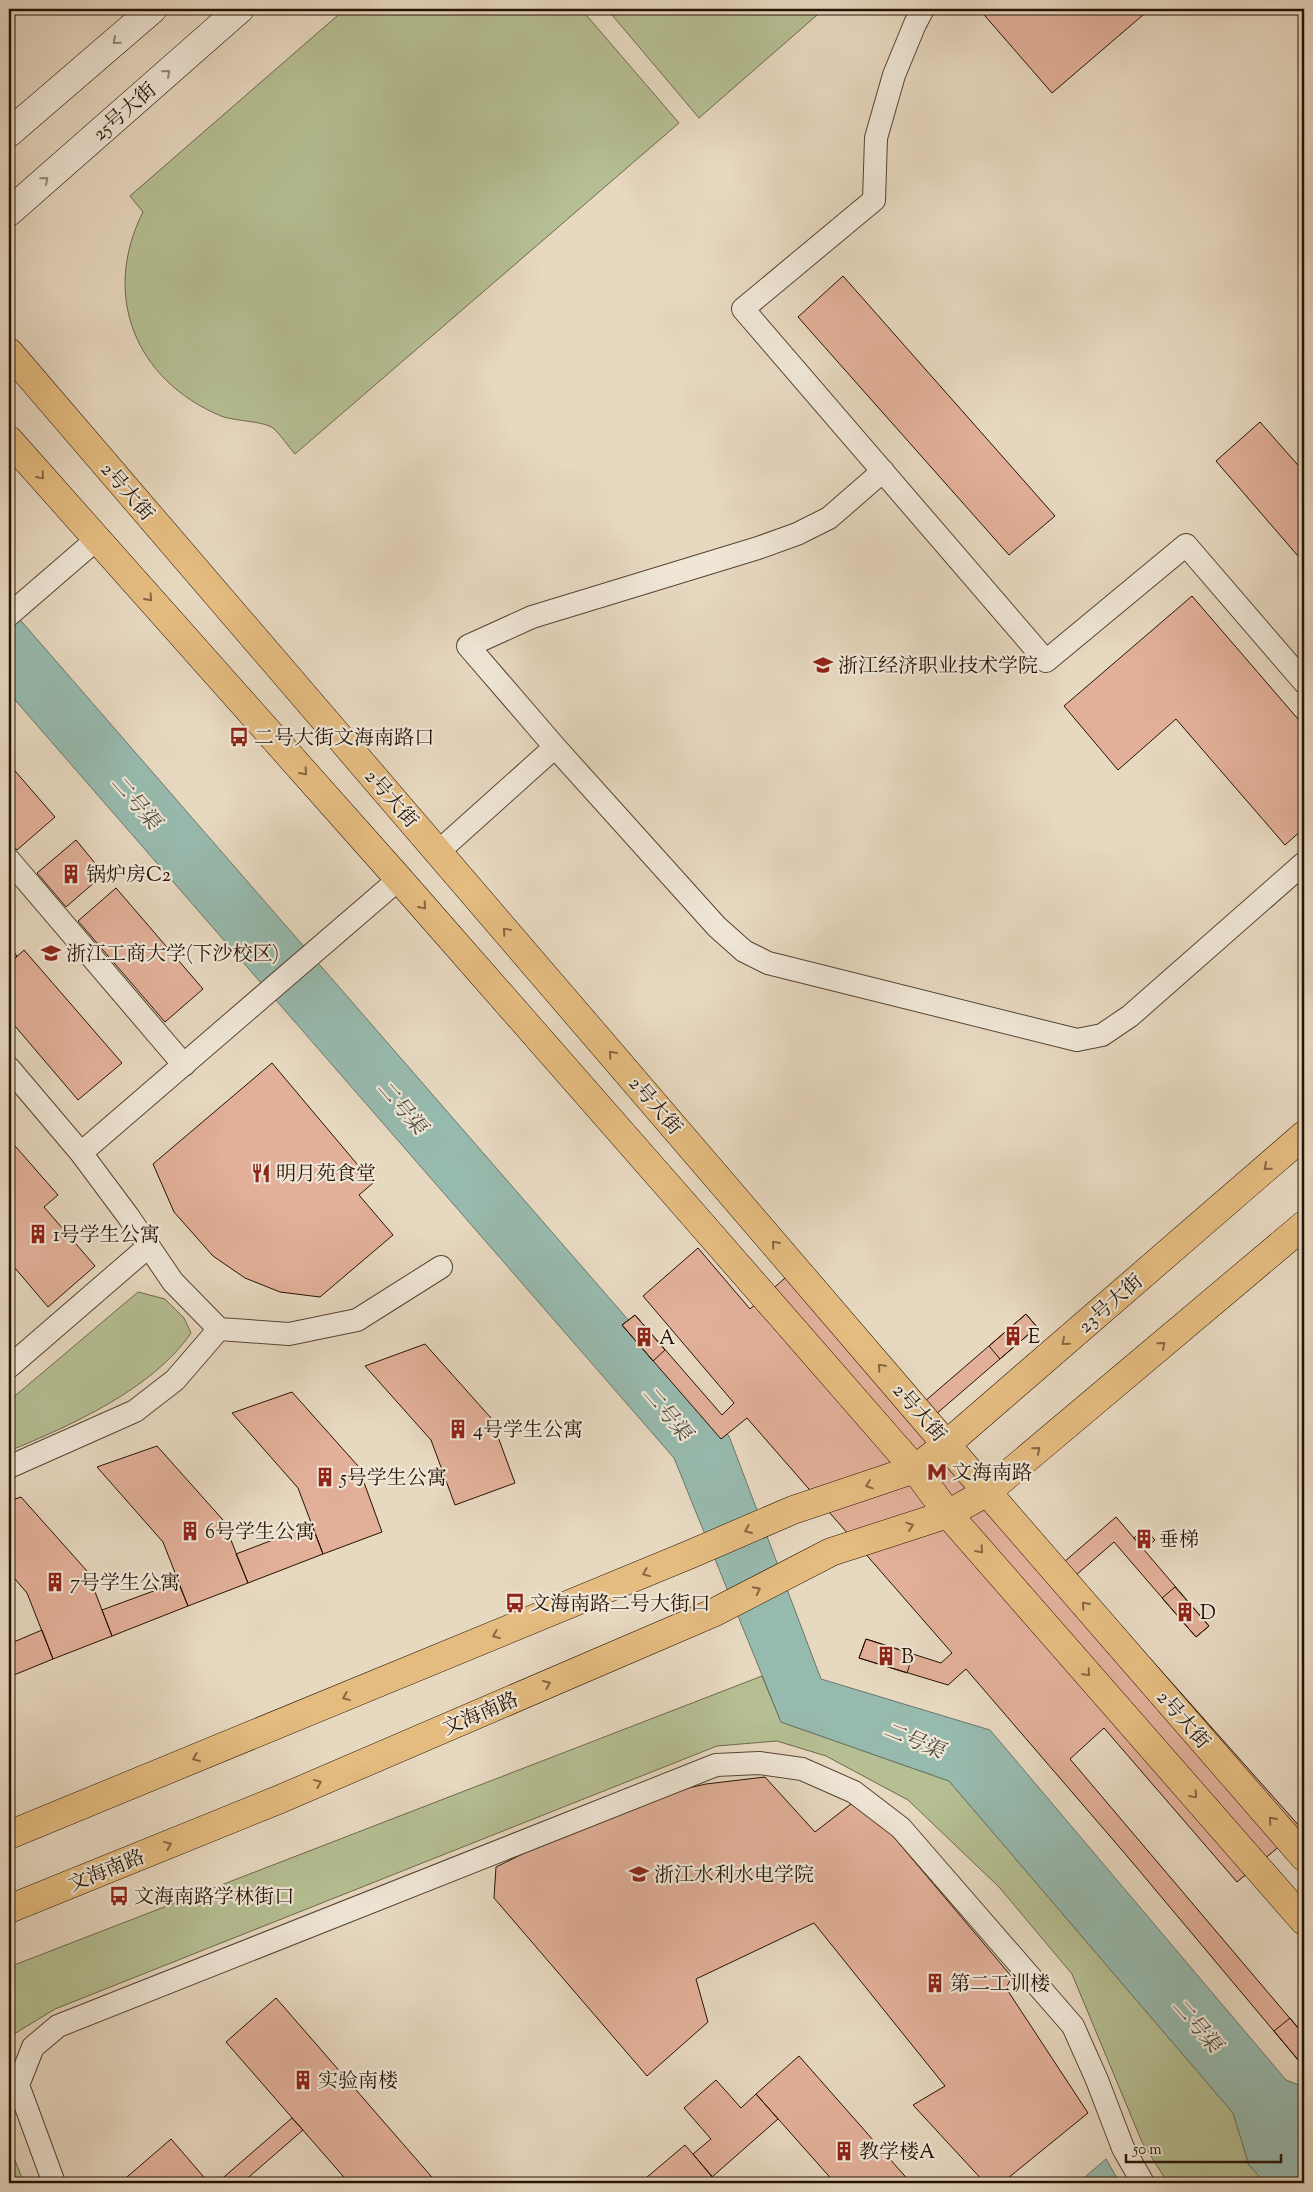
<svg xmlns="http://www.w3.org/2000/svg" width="1313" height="2192" font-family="'Sorts Mill Goudy','Noto Serif SC',serif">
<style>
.green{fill:#b5bf93;stroke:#6e684c}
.water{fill:#97baae;stroke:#6a776a}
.building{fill:#e2b099;stroke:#261204}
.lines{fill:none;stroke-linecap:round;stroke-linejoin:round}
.street-casing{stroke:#564433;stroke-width:24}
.secondary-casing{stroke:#261204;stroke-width:29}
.primary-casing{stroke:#261204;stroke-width:29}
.street{stroke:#efe6d6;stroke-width:22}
.secondary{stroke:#efe6d6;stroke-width:28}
.primary{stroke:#e4bc80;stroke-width:28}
.oneway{stroke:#958778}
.oneway2{stroke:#856742}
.labels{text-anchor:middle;stroke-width:4.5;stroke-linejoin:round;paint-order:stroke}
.street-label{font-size:20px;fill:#261204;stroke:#efe6d6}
.poi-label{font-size:20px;fill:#261204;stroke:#efe6d6;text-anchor:start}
.water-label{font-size:21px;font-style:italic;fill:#4e4d40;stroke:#efe6d6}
</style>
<rect width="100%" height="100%" fill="#e7d8c0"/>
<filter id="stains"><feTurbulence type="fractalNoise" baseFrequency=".004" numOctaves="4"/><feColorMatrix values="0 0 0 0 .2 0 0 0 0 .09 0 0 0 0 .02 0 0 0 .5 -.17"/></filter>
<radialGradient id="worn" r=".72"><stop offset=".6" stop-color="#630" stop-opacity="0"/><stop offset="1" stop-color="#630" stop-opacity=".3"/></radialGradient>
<!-- green -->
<path class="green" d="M 345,9 L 581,9 L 679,123 L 295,454 C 288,446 281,435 273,428 C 264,421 233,421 221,416 C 135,380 101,295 143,212 L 130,196 Z
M 607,9 L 824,9 L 699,118 Z
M 138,1292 L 165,1299 L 184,1318 L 191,1333 C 153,1389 70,1426 9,1451 L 9,1401 Z
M 762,1676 L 781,1722 L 949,1781 L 1233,2113 L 1249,2165 L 1265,2183 L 1168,2183 L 1142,2142 L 1072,1974 L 999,1887 L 908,1800 L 826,1756 L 777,1741 L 717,1746 L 55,2009 L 14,2034 L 9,2045 L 9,1967 Z
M 9,2145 L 24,2183 L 9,2183 Z"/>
<!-- water -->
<path class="water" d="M 9,607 L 729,1436 L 821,1679 L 990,1730 L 1286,2080 L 1304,2087 L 1304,2183 L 1265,2183 L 1249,2165 L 1233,2113 L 949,1781 L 781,1722 L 674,1458 L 9,693 Z
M 1106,2159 L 1120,2183 L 1078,2183 Z"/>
<!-- building -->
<path class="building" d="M 979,9 L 1150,9 L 1052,93 Z
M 843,276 L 1055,516 L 1009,555 L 798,317 Z
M 1260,422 L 1304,472 L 1304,563 L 1216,461 Z
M 1192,596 L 1304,726 L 1304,828 L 1285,845 L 1176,719 L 1118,770 L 1064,706 Z
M 9,764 L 55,817 L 17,850 L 9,841 Z
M 76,840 L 104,874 L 66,907 L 37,873 Z
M 116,888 L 203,989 L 165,1022 L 78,921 Z
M 9,946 L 17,956 L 9,964 Z
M 24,950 L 122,1063 L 78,1100 L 9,1019 L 9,964 Z
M 272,1063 L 373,1183 L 359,1195 L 393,1235 L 320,1297 L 280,1292 L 245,1278 L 213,1256 L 174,1212 L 153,1164 Z
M 9,1139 L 58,1195 L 44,1207 L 95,1266 L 48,1307 L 9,1261 Z
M 698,1248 L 750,1309 L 802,1263 L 924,1402 L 1026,1314 L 1037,1327 L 935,1415 L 1064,1562 L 1116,1517 L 1209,1626 L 1196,1637 L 1114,1542 L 1076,1575 L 1301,1828 L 1237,1882 L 1104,1728 L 1070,1759 L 1304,2035 L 1304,2067 L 1127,1856 L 966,1669 L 948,1685 L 859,1658 L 866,1639 L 941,1663 L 952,1653 L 747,1418 L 721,1439 L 622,1325 L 635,1315 L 722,1415 L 734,1403 L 643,1296 Z
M 1026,1314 L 1037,1327 L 1000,1359 L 989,1346 Z
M 635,1315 L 665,1350 L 653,1361 L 622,1325 Z
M 425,1344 L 491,1418 L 515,1483 L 455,1505 L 431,1440 L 365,1366 Z
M 292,1392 L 358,1466 L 382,1532 L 323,1554 L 298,1488 L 232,1413 Z
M 157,1446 L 223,1520 L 248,1583 L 188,1606 L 163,1542 L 97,1467 Z
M 21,1497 L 87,1571 L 112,1636 L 53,1659 L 27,1593 L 9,1572 L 9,1501 Z
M 312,1525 L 323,1554 L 248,1583 L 236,1554 Z
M 1144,1528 L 1155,1540 L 1144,1550 L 1134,1538 Z
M 178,1582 L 188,1606 L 112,1636 L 102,1610 Z
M 1175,1587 L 1209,1626 L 1196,1637 L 1162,1598 Z
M 42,1630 L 53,1659 L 9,1677 L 9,1644 Z
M 866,1639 L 913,1654 L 907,1673 L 859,1658 Z
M 765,1777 L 815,1832 L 860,1797 L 1012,1977 L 1006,1988 L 1088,2113 L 1002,2183 L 985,2183 L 913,2105 L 945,2086 L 814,1923 L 696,1979 L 708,2022 L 647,2076 L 494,1898 L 496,1867 L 631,1801 L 706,1784 Z
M 276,1998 L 437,2183 L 349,2183 L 226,2042 Z
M 1290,2018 L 1304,2035 L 1304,2067 L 1274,2031 Z
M 799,2056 L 911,2183 L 835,2183 L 756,2094 Z
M 716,2080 L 741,2108 L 756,2094 L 778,2119 L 712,2177 L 693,2154 L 711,2139 L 684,2108 Z
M 292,2118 L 303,2130 L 242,2183 L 217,2183 Z
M 171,2139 L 209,2183 L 120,2183 Z
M 685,2145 L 718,2183 L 640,2183 Z"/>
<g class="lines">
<defs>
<path id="street" d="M 923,9 L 915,24 L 894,75 L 876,138 L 874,200 L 743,309 L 1046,661 L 1186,545 L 1304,682
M 883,471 L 829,518 L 797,534 L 758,548 L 532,617 L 468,646 L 555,747 L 717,927 L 744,951 L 768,963 L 1077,1040 L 1102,1035 L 1130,1016 L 1304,863
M 9,615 L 97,539
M 438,852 L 555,747
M 9,860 L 184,1065
M 9,1068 L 81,1153 L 128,1216 L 173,1282 L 219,1329 L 289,1334 L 357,1320 L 441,1267
M 81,1153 L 399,879
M 9,1367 L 149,1246
M 9,1467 L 135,1411 L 175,1380 L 219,1329
M 54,2183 L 18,2085 L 33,2047 L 58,2026 L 716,1765 L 759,1763 L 802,1769 L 854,1792 L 901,1828 L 1073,2026 L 1097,2080 L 1123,2148 L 1143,2183"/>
<path id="secondary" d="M 9,133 L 153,9
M 9,212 L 240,9"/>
<path id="primary" d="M 9,352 L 987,1492 L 1304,1857
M 9,440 L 399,879 L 697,1219 L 915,1469 L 948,1514 L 1304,1921
M 9,1835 L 691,1554 L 793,1510 L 915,1469 L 947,1444 L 1304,1135
M 9,1909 L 278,1800 L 713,1613 L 831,1552 L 948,1514 L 987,1492 L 1304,1225"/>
</defs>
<!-- street casing -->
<use href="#street" class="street-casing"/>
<!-- secondary casing -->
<use href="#secondary" class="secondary-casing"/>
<!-- primary casing -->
<use href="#primary" class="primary-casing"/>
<!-- street -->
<use href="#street" class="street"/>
<!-- secondary -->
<use href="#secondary" class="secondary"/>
<!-- primary -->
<use href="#primary" class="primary"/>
</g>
<!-- one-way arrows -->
<defs><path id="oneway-chevron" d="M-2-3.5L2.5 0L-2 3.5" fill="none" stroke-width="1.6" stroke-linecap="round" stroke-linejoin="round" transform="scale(1.25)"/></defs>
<g class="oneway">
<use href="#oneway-chevron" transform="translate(116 41) rotate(139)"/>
<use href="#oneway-chevron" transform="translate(167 73) rotate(-41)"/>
<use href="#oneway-chevron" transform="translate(45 180) rotate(-41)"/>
</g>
<g class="oneway2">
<use href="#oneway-chevron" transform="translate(41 476) rotate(49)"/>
<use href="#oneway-chevron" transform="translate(149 598) rotate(48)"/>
<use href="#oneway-chevron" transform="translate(304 772) rotate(48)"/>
<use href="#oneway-chevron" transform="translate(423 906) rotate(49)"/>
<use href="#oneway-chevron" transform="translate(506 931) rotate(-131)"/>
<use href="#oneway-chevron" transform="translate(612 1054) rotate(-131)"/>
<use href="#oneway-chevron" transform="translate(1267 1167) rotate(139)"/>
<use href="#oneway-chevron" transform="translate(775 1244) rotate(-131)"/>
<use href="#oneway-chevron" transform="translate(1065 1342) rotate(139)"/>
<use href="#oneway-chevron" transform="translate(1162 1345) rotate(-40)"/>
<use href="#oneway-chevron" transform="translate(881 1367) rotate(-131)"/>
<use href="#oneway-chevron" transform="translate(1037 1450) rotate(-40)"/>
<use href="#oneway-chevron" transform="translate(869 1485) rotate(161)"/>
<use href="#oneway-chevron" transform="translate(910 1526) rotate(-18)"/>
<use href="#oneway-chevron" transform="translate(748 1530) rotate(157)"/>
<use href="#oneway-chevron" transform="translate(980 1550) rotate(49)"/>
<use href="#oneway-chevron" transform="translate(646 1573) rotate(158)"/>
<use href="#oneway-chevron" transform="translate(757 1590) rotate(-27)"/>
<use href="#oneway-chevron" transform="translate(1085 1605) rotate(-131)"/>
<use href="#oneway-chevron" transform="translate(496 1635) rotate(158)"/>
<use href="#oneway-chevron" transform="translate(1087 1673) rotate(49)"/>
<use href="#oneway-chevron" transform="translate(547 1684) rotate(-23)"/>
<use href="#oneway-chevron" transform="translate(346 1697) rotate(158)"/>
<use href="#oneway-chevron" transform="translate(196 1758) rotate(158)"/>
<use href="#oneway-chevron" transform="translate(318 1783) rotate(-23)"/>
<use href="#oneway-chevron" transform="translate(1194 1795) rotate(49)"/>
<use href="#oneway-chevron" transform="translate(1272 1820) rotate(-131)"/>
<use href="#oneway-chevron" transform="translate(168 1845) rotate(-22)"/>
</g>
<!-- icons -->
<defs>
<symbol id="university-bare" viewBox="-9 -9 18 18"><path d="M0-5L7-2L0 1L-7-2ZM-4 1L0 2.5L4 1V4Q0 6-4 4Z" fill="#8f2418" stroke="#efe6d6" stroke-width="2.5" paint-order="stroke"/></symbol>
<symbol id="bus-bare" viewBox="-9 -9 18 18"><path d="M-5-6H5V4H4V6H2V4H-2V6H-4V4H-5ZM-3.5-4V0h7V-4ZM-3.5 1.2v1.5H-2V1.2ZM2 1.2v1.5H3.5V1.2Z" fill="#8f2418" stroke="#efe6d6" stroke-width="2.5" paint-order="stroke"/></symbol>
<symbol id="building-bare" viewBox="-9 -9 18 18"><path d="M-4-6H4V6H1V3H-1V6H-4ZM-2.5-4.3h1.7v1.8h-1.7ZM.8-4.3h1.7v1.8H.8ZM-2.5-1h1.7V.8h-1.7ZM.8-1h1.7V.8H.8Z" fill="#8f2418" stroke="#efe6d6" stroke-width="2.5" paint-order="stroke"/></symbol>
<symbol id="restaurant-bare" viewBox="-9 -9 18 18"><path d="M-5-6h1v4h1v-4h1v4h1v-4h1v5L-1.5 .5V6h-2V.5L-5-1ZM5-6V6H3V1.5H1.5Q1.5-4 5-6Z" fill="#8f2418" stroke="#efe6d6" stroke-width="2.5" paint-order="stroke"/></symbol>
<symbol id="metro-bare" viewBox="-9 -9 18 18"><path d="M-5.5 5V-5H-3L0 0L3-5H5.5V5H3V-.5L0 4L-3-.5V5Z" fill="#8f2418" stroke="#efe6d6" stroke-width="2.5" paint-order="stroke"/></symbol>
</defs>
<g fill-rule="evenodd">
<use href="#university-bare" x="809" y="651" width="28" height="28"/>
<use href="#bus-bare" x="225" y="723" width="28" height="28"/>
<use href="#building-bare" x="57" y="860" width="28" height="28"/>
<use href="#university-bare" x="37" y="939" width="28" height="28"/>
<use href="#restaurant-bare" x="247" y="1159" width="28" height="28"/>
<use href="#building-bare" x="24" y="1220" width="28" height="28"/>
<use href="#building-bare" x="999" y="1322" width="28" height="28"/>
<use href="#building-bare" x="630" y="1323" width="28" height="28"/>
<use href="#building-bare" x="444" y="1415" width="28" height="28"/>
<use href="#metro-bare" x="923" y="1458" width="28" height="28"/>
<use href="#building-bare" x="311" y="1463" width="28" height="28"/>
<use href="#building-bare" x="176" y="1517" width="28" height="28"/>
<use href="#building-bare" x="1130" y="1525" width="28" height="28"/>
<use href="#building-bare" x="41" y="1568" width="28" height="28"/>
<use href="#bus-bare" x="501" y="1589" width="28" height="28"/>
<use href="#building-bare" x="1171" y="1598" width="28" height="28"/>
<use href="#building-bare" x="872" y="1642" width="28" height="28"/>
<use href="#university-bare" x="625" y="1860" width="28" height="28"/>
<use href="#bus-bare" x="105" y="1882" width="28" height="28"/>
<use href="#building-bare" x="921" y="1969" width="28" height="28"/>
<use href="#building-bare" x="289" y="2066" width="28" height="28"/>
<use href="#building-bare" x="830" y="2137" width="28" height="28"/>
</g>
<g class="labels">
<!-- street labels -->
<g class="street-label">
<text transform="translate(124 111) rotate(-41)" y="7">25号大街</text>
<text transform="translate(128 491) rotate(49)" y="7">2号大街</text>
<text transform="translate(392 798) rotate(49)" y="7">2号大街</text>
<text transform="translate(656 1105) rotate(49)" y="7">2号大街</text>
<text transform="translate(1110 1303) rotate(-41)" y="7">23号大街</text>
<text transform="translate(920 1412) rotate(49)" y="7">2号大街</text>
<text transform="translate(480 1713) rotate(-23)" y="7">文海南路</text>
<text transform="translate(1184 1719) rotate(49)" y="7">2号大街</text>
<text transform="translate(106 1870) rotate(-22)" y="7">文海南路</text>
</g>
<!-- poi labels -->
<g class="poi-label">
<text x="838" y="672">浙江经济职业技术学院</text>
<text x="254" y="744">二号大街文海南路口</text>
<text x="86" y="881">锅炉房C2</text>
<text x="66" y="960">浙江工商大学(下沙校区)</text>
<text x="276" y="1180">明月苑食堂</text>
<text x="53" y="1241">1号学生公寓</text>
<text x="1028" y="1343">E</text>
<text x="659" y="1344">A</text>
<text x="473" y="1436">4号学生公寓</text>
<text x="952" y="1479">文海南路</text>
<text x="340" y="1484">5号学生公寓</text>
<text x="205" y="1538">6号学生公寓</text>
<text x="1159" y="1546">垂梯</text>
<text x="70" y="1589">7号学生公寓</text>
<text x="530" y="1610">文海南路二号大街口</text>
<text x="1200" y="1619">D</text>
<text x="901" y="1663">B</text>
<text x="654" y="1881">浙江水利水电学院</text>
<text x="134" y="1903">文海南路学林街口</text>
<text x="950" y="1990">第二工训楼</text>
<text x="318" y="2087">实验南楼</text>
<text x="859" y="2158">教学楼A</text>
</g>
<!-- water labels -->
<g class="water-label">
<text transform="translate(136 802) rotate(49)" y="7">二号渠</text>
<text transform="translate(402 1107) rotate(49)" y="7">二号渠</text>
<text transform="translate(667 1413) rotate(50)" y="7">二号渠</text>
<text transform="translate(914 1740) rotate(22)" y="7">二号渠</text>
<text transform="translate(1197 2025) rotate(49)" y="7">二号渠</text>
</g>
</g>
<!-- margin -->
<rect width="1313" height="2192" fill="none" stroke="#e7d8c0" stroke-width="30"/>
<rect x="10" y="10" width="1293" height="2172" fill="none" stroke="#261204" stroke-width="2.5"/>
<rect x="15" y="15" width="1283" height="2162" fill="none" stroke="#261204"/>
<!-- scale -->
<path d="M1126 2154v8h155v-8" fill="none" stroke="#261204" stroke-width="2.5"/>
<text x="1133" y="2154" font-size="15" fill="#261204" stroke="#efe6d6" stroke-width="4" paint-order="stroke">50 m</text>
<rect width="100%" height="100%" filter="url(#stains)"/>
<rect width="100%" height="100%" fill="url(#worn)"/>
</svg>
